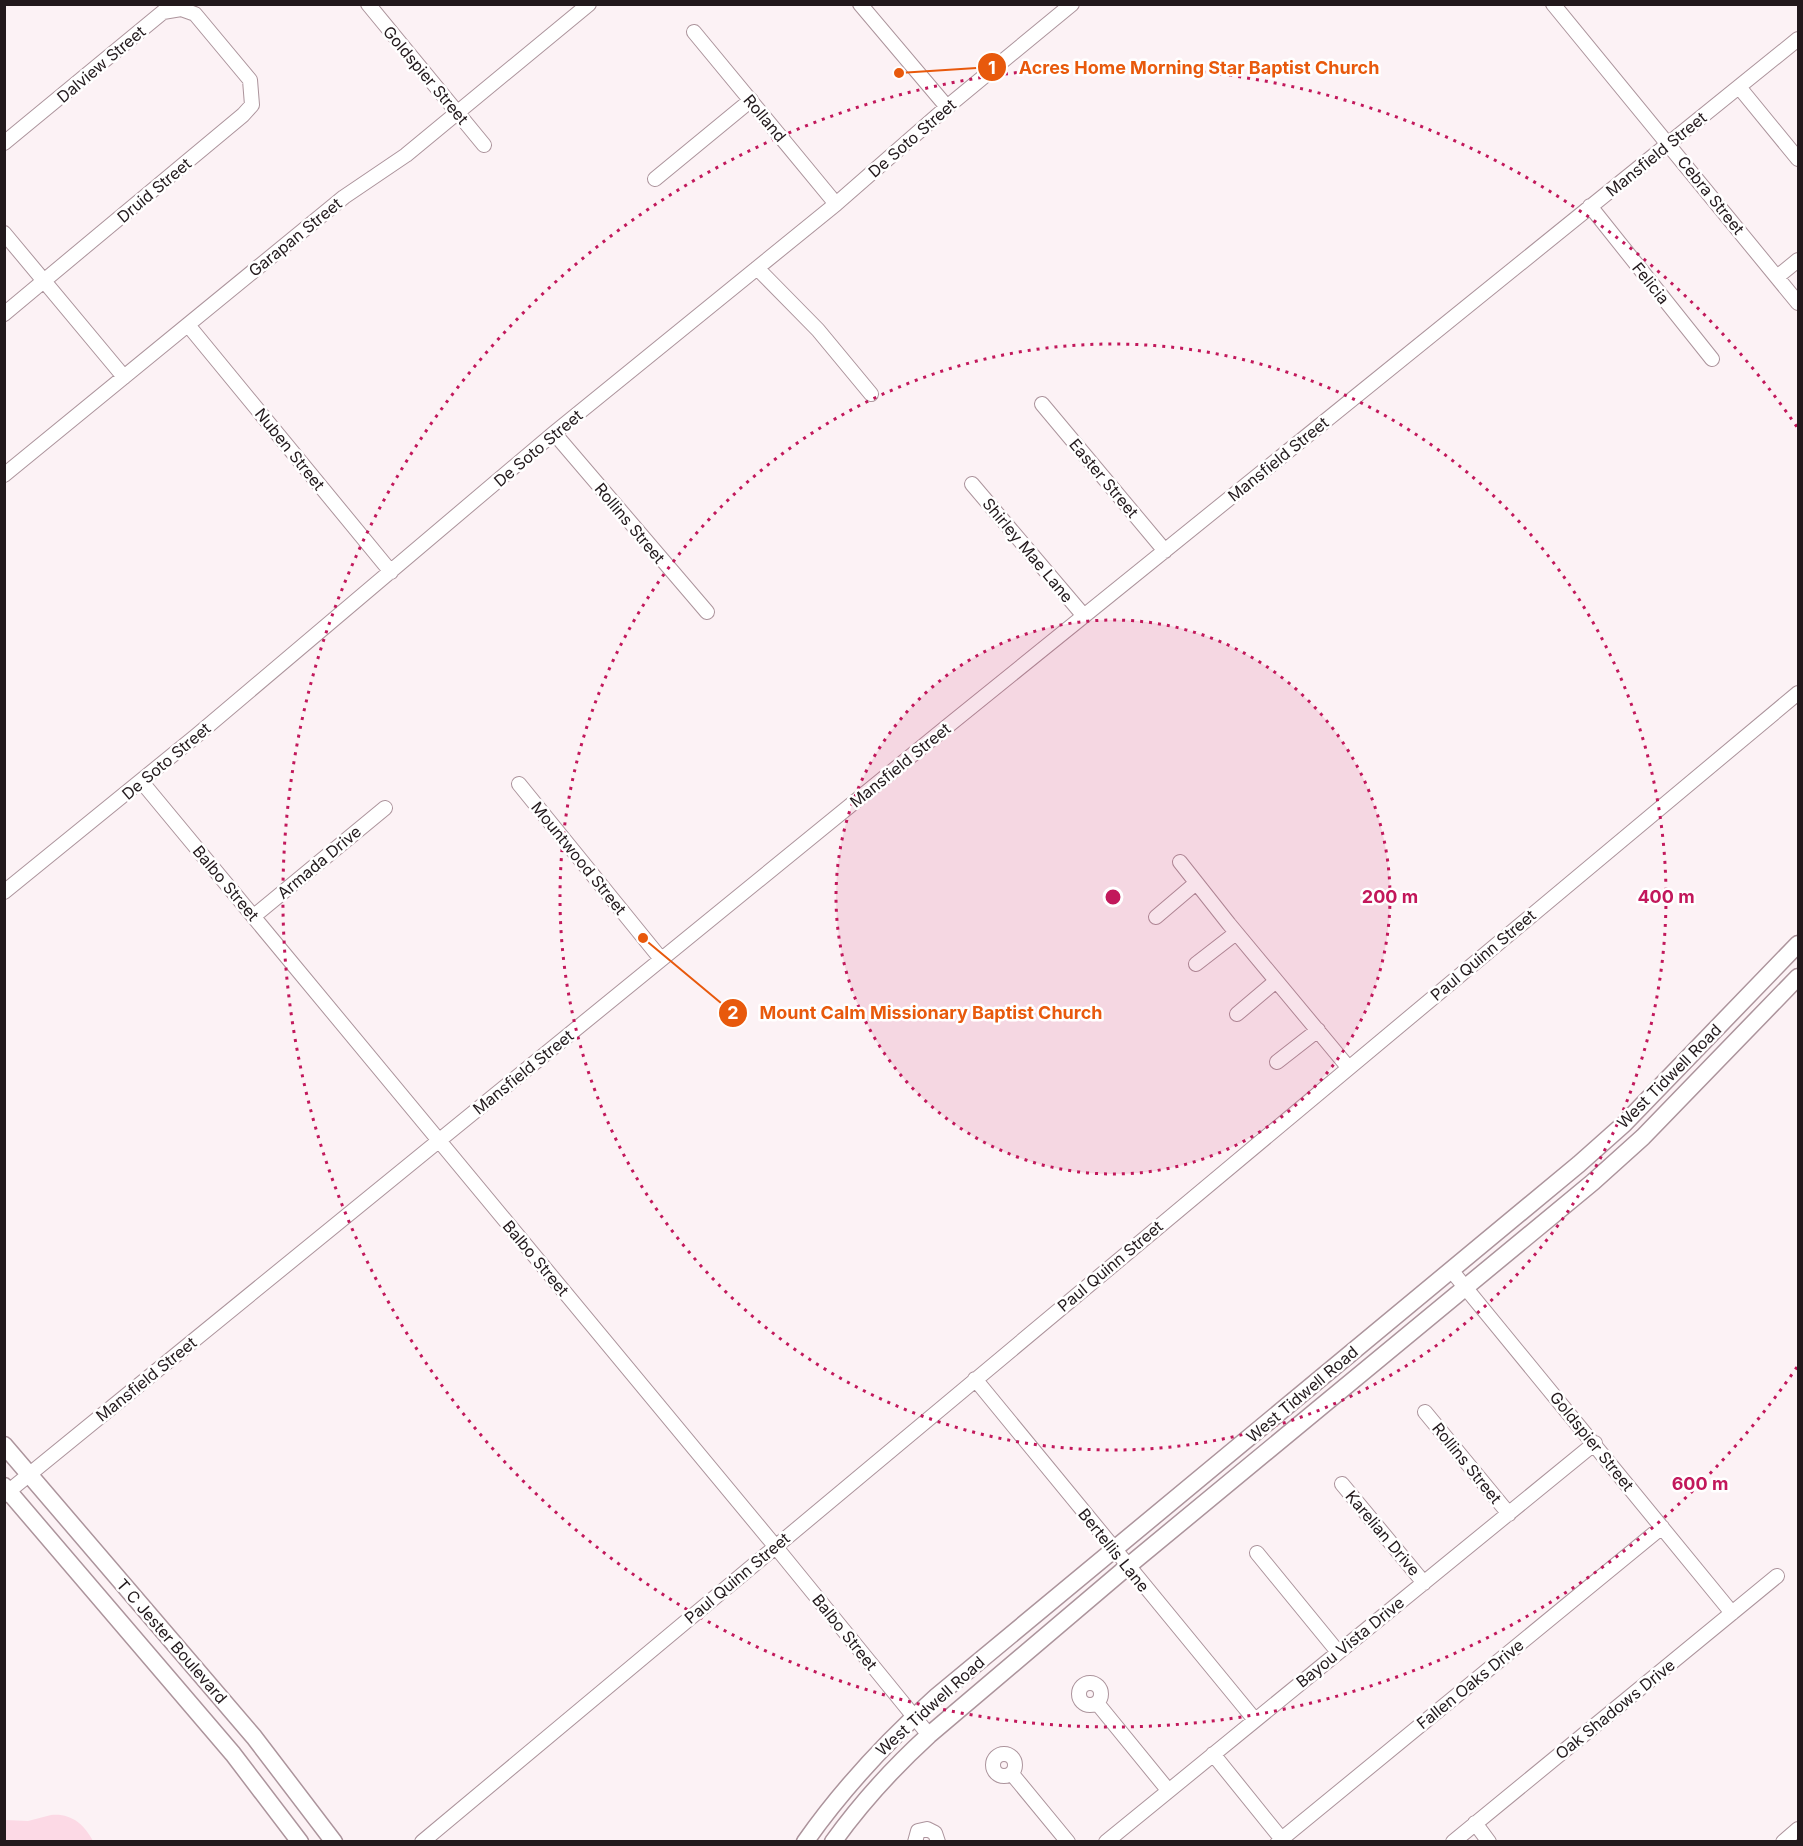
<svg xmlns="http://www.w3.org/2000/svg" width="1803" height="1846" font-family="Inter,sans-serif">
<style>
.green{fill:#fcd9e5}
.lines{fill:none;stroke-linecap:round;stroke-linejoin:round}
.minor-casing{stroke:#ac949c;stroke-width:16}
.major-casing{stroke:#ac949c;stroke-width:19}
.minor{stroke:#fff;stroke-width:14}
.major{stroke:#fff;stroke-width:16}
.ring{fill:none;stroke:#c2185b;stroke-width:3;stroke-dasharray:3 6}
.labels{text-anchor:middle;stroke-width:5;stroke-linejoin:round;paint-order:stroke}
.street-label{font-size:16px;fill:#22191c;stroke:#fff}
.centre{fill:#c2185b;stroke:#fff;stroke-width:3}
.ring-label{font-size:18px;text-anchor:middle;font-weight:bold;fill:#c2185b;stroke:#fff;stroke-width:5;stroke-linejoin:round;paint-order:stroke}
.leader{fill:none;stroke:#e8590c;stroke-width:2}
.callout-dot{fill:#e8590c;stroke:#fff;stroke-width:2}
.mark-label{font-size:18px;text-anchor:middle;font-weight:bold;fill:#fff}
.callout-label{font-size:18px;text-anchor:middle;font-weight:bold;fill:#e8590c;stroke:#fff;stroke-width:5;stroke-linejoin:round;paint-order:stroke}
</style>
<rect width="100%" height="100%" fill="#fcf2f5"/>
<!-- green -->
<path class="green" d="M 51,1815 C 71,1813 84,1824 93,1841 L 5,1841 L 5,1820 L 28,1821 Z"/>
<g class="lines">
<defs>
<path id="minor" d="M 368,4 L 484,145
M 860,4 L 947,107
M 1553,4 L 1798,303
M 694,32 L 836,204
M 1739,87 L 1798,159
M 4,143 L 163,12 L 181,9 L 195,14 L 250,80 L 252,105 L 243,115 L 4,314
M 655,179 L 751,100
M 1590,206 L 1712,359
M 4,233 L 124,377
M 757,268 L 818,330 L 871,394
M 1777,277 L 1798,260
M 188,325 L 391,572
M 1042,404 L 1165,551
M 554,433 L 707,612
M 4,475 L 344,197 L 406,155 L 589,4
M 972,484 L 1084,616
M 141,781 L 775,1546 L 929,1735
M 519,784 L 661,959
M 1180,862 L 1229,924 L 1348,1067
M 4,892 L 196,736 L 554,433 L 836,204 L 947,107 L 1072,4
M 254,916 L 385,808
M 1156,917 L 1196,883
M 1196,964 L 1236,933
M 1237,1014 L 1276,981
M 1277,1062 L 1318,1030
M 1451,1270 L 1732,1613
M 975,1379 L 1255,1720
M 1425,1412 L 1509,1514
M 1342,1484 L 1424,1583
M 4,1495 L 949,725 L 1798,39
M 1257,1553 L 1338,1652
M1079 1694a11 11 0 1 1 22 0a11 11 0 1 1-22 0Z
M 1097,1703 L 1168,1790
M993 1765a11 11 0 1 1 22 0a11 11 0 1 1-22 0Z
M 1213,1754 L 1284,1842
M 1012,1774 L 1068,1842
M 1475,1823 L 1489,1842
M 422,1842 L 1798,693
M 915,1842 L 918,1831 L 927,1829 L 935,1833 L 938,1842
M 1106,1842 L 1595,1443
M 1278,1842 L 1662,1527
M 1453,1842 L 1777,1576
M 1783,1842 L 1798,1829"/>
<path id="major" d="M 4,1445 L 254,1737 L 334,1842
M 4,1486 L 233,1754 L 300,1842
M 805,1842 C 843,1788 887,1741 936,1697 L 1579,1164 L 1624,1124 L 1798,944
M 833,1842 C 861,1803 894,1767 929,1735 L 1127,1567 L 1593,1182 L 1643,1137 L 1798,977"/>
</defs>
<!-- minor casing -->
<use href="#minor" class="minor-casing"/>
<!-- major casing -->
<use href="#major" class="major-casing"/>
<!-- minor -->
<use href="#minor" class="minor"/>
<!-- major -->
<use href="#major" class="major"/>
</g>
<!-- distance rings -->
<circle cx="1113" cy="897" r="277" fill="#c2185b" fill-opacity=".12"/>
<g class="ring">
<circle cx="1113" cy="897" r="277"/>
<circle cx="1113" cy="897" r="553"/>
<path d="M1797 1367A830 830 0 1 1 1797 427"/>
</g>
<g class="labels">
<!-- street labels -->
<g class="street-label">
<text transform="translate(101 64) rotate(-40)" y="6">Dalview Street</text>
<text transform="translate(426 75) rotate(50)" y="6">Goldspier Street</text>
<text transform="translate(765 118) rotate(50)" y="6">Rolland</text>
<text transform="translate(912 138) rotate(-41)" y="6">De Soto Street</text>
<text transform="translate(1656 154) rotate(-39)" y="6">Mansfield Street</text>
<text transform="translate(154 190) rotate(-40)" y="6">Druid Street</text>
<text transform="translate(1711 195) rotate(51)" y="6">Cebra Street</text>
<text transform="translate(295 237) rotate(-39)" y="6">Garapan Street</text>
<text transform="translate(1651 283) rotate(51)" y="6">Felicia</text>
<text transform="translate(538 448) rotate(-40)" y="6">De Soto Street</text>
<text transform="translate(290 449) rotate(51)" y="6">Nuben Street</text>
<text transform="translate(1278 459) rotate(-39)" y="6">Mansfield Street</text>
<text transform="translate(1104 478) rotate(50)" y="6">Easter Street</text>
<text transform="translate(630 523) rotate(50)" y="6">Rollins Street</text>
<text transform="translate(1028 550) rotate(50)" y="6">Shirley Mae Lane</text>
<text transform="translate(166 761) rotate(-40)" y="6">De Soto Street</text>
<text transform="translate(900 765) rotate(-39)" y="6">Mansfield Street</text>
<text transform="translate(579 858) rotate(51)" y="6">Mountwood Street</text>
<text transform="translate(319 862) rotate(-40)" y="6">Armada Drive</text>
<text transform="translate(226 883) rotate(50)" y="6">Balbo Street</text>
<text transform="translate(1483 955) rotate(-40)" y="6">Paul Quinn Street</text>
<text transform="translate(523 1072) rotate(-39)" y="6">Mansfield Street</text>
<text transform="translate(1669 1076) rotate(-45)" y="6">West Tidwell Road</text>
<text transform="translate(536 1258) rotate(50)" y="6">Balbo Street</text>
<text transform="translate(1110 1266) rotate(-40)" y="6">Paul Quinn Street</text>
<text transform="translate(146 1379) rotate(-39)" y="6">Mansfield Street</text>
<text transform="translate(1302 1394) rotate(-40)" y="6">West Tidwell Road</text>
<text transform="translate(1592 1441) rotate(51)" y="6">Goldspier Street</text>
<text transform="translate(1467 1463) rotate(51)" y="6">Rollins Street</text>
<text transform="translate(1383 1533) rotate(50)" y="6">Karelian Drive</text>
<text transform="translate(1114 1550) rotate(51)" y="6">Bertellis Lane</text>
<text transform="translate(737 1578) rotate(-40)" y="6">Paul Quinn Street</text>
<text transform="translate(845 1632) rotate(51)" y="6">Balbo Street</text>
<text transform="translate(172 1641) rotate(49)" y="6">T C Jester Boulevard</text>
<text transform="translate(1350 1642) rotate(-39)" y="6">Bayou Vista Drive</text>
<text transform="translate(1470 1684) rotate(-39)" y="6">Fallen Oaks Drive</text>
<text transform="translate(930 1706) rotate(-42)" y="6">West Tidwell Road</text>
<text transform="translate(1615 1709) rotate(-39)" y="6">Oak Shadows Drive</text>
</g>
</g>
<circle cx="1113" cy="897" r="9" class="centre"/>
<g class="ring-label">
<text x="1390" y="903">200 m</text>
<text x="1666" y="903">400 m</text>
<text x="1700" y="1490">600 m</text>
</g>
<!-- callouts -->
<path class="leader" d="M899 73L992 67M643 938L733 1013"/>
<g class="callout-dot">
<circle cx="899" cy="73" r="6"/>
<circle cx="643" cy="938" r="6"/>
<circle cx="992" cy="67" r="15"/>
<circle cx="733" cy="1013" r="15"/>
</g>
<g class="mark-label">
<text x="992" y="74">1</text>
<text x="733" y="1019">2</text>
</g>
<g class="callout-label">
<text x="1199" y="74">Acres Home Morning Star Baptist Church</text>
<text x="931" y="1019">Mount Calm Missionary Baptist Church</text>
</g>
<!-- border -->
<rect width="1803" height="1846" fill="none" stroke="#22191c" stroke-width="12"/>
</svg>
